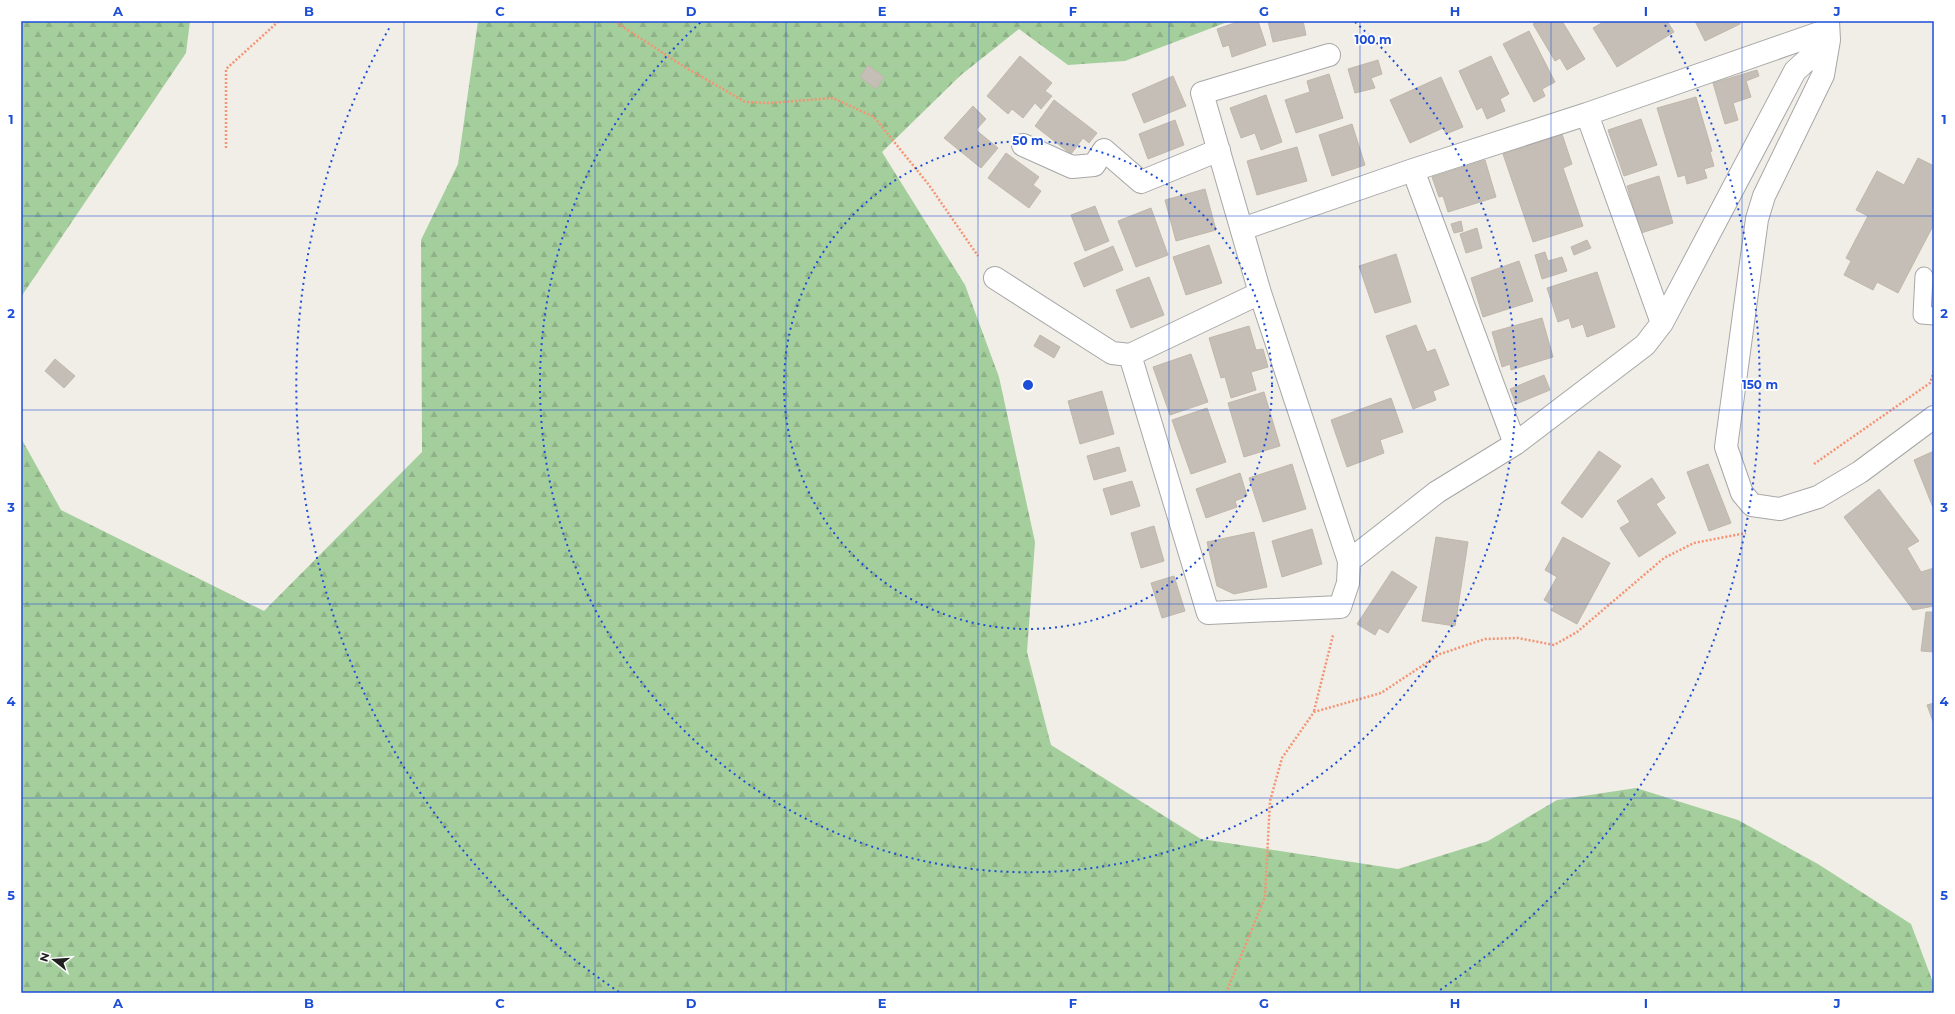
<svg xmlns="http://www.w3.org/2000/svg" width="1955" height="1014" font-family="Montserrat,sans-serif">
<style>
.forest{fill:url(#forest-firs)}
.building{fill:#c5beb6;stroke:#c1b7aa}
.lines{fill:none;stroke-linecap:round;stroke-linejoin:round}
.service-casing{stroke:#a7a7a7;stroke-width:19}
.minor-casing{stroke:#a7a7a7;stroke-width:24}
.path{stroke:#f59373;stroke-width:2.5;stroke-dasharray:2 2;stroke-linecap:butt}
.service{stroke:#fff;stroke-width:17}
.minor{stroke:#fff;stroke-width:22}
.grid{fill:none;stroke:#1d4ed8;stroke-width:1;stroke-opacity:0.55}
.ring{fill:none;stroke:#1d4ed8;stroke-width:2;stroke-dasharray:2 4}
.centre{fill:#1d4ed8;stroke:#fff;stroke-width:2}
.ring-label{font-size:12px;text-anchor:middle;font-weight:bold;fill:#1d4ed8;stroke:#fff;stroke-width:3.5;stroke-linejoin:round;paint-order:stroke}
.neatline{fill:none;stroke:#1d4ed8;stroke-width:1.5}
.grid-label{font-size:13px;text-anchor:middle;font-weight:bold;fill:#1d4ed8}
</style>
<defs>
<pattern id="forest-firs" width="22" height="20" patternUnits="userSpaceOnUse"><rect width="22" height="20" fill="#a5ce9d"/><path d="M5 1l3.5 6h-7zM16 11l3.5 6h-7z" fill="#8eb187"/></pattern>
</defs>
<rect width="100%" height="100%" fill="#f0eee7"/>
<!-- forest -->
<path class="forest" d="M 21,21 L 190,21 L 186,53 L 21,297 Z
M 478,21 L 1230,21 L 1125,61 L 1068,65 L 1019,29 L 961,75 L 882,152 L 965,285 L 999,377 L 1035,542 L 1027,652 L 1051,745 L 1201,839 L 1398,869 L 1488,841 L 1557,800 L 1636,788 L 1738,820 L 1818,864 L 1911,924 L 1934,985 L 1934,993 L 21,993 L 21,438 L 61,510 L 264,611 L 422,452 L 421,240 L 458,164 Z"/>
<!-- building -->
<path class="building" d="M 1240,21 L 1258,21 L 1266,45 L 1232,57 L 1229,45 L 1223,47 L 1217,29 Z
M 1268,21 L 1303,21 L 1306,35 L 1273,42 Z
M 1539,21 L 1562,21 L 1585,59 L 1567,70 L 1560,58 L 1555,61 L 1533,24 Z
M 1605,21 L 1667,21 L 1674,32 L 1617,67 L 1593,28 Z
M 1695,21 L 1739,21 L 1740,24 L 1705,41 Z
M 1529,31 L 1555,82 L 1542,89 L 1545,96 L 1534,102 L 1503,44 Z
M 1020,56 L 1052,83 L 1045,91 L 1052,96 L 1041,109 L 1035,103 L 1023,118 L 1012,109 L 1008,114 L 987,96 Z
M 1491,56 L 1509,94 L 1500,99 L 1505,111 L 1487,119 L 1482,107 L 1477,110 L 1459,71 Z
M 1378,60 L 1382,74 L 1371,78 L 1375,88 L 1355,93 L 1348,69 Z
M 868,65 L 884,77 L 876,89 L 860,77 Z
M 1757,70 L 1759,76 L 1746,81 L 1751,97 L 1733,103 L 1738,120 L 1725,124 L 1713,83 Z
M 1329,74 L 1343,118 L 1296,133 L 1285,100 L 1310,92 L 1307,81 Z
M 1173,76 L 1186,106 L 1144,123 L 1132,94 Z
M 1441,77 L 1463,127 L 1446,134 L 1443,128 L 1410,143 L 1390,100 Z
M 1266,95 L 1282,142 L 1261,150 L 1255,133 L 1241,138 L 1230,108 Z
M 1696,97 L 1712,151 L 1710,152 L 1714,166 L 1704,169 L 1707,178 L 1687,184 L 1685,175 L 1678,177 L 1657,108 Z
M 1054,100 L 1097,133 L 1089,143 L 1083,138 L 1071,154 L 1035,126 Z
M 973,106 L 986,119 L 976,130 L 998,148 L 981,168 L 944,138 Z
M 1641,119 L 1657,165 L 1624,176 L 1608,130 Z
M 1175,120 L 1184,145 L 1148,159 L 1139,134 Z
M 1352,124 L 1365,165 L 1332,176 L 1319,135 Z
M 1562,134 L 1572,164 L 1563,168 L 1583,226 L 1533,242 L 1503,154 Z
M 1297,147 L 1307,181 L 1257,195 L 1247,161 Z
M 1006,153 L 1039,177 L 1033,185 L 1041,191 L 1029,208 L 988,178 Z
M 1918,158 L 1934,166 L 1934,204 L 1931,210 L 1934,212 L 1934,224 L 1898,293 L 1877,282 L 1873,290 L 1844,275 L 1851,261 L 1846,258 L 1868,216 L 1856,210 L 1877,171 L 1904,185 Z
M 1485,160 L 1496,197 L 1448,212 L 1443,196 L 1439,197 L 1432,177 Z
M 1659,176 L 1673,223 L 1641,233 L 1627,186 Z
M 1205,189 L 1216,230 L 1176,241 L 1165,200 Z
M 1095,206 L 1109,241 L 1085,251 L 1071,215 Z
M 1151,208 L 1168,255 L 1136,267 L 1118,221 Z
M 1461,221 L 1463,231 L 1454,233 L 1451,224 Z
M 1477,228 L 1482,248 L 1466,253 L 1460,234 Z
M 1587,240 L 1591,248 L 1574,255 L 1571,247 Z
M 1209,245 L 1222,283 L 1186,295 L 1173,257 Z
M 1113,246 L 1123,270 L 1084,287 L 1074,263 Z
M 1545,252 L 1548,261 L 1562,257 L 1567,271 L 1542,279 L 1535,255 Z
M 1396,254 L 1411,302 L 1375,313 L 1359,266 Z
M 1519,261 L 1533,301 L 1483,317 L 1471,278 Z
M 1597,272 L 1615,327 L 1587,337 L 1583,324 L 1572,328 L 1569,318 L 1558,322 L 1547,288 Z
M 1149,277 L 1164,315 L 1131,328 L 1116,290 Z
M 1542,318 L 1553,357 L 1511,370 L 1510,364 L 1502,367 L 1492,332 Z
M 1416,325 L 1427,352 L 1435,349 L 1449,385 L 1433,391 L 1436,400 L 1413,409 L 1386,336 Z
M 1249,326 L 1256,350 L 1263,349 L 1268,367 L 1251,372 L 1256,390 L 1231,398 L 1225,377 L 1221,378 L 1209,338 Z
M 1040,335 L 1060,347 L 1054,358 L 1034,346 Z
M 1191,354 L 1208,402 L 1170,415 L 1153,367 Z
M 55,359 L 75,376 L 64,388 L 45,371 Z
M 1544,375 L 1550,390 L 1516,404 L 1510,389 Z
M 1102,391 L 1114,434 L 1080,444 L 1068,401 Z
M 1264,392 L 1280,446 L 1244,457 L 1228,403 Z
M 1391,398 L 1403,432 L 1380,440 L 1384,453 L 1347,467 L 1331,420 Z
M 1207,408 L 1226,462 L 1191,474 L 1172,420 Z
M 1119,447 L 1126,471 L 1094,480 L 1087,456 Z
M 1599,451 L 1621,466 L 1582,518 L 1561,503 Z
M 1934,451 L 1934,510 L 1914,460 Z
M 1292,464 L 1306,509 L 1263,522 L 1249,478 Z
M 1708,464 L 1731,523 L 1709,531 L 1687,472 Z
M 1240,473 L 1247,496 L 1235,501 L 1237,507 L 1206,518 L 1196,489 Z
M 1652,478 L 1665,498 L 1656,504 L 1676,533 L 1639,557 L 1620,528 L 1630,522 L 1617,501 Z
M 1132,481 L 1140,506 L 1111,515 L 1103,489 Z
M 1879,489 L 1919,541 L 1907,548 L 1921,572 L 1934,568 L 1934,606 L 1913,610 L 1844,517 Z
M 1154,526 L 1164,561 L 1141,568 L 1131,533 Z
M 1312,529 L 1322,564 L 1282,577 L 1272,541 Z
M 1254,532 L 1267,587 L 1234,594 L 1217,586 L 1207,542 Z
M 1436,537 L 1468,542 L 1455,626 L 1422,621 Z
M 1563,537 L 1610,563 L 1577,624 L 1551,610 L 1554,606 L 1544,600 L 1557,577 L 1545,570 Z
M 1392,571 L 1417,587 L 1388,633 L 1379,628 L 1375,635 L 1357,624 Z
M 1174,576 L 1185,611 L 1162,618 L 1151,583 Z
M 1926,612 L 1934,612 L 1934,652 L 1921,651 Z
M 1934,703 L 1934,724 L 1927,705 Z"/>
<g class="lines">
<defs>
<path id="service" d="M 1924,276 L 1922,315 L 1934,316"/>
<path id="minor" d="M 1829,40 L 1823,75 L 1764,196 L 1757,219 L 1726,447 L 1742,493 L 1752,505 L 1780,509 L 1818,497 L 1860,472 L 1934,417
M 1587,114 L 1662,323
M 1023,145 L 1072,167 L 1094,165 L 1104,150 L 1141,182 L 1219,150
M 1413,170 L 1515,444
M 1242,229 L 1413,170 L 1587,114 L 1828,30
M 995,278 L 1112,353 L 1130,355
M 1260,293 L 1130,355 L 1208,613 L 1340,607 L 1348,583 L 1349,561 L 1260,293 L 1202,93 L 1329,55
M 1349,561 L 1437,492 L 1515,444 L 1645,345 L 1662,323 L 1795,71 L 1829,40 L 1828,21"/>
</defs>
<!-- service casing -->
<use href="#service" class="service-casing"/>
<!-- minor casing -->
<use href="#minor" class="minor-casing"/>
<!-- path -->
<path class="path" d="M 614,21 L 683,66 L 745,102 L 770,103 L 833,98 L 874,117 L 929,185 L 978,256
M 226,148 L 226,69 L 279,21
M 1814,464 L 1930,383 L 1934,371
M 1314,711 L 1333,635
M 1226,993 L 1265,897 L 1270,801 L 1282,758 L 1314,712 L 1381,693 L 1440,654 L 1485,639 L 1518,638 L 1554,645 L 1577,632 L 1664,558 L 1694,543 L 1746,533"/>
<!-- service -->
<use href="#service" class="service"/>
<!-- minor -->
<use href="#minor" class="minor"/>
</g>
<!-- grid -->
<path class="grid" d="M 213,21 L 213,993M 404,21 L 404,993M 595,21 L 595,993M 786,21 L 786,993M 978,21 L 978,993M 1169,21 L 1169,993M 1360,21 L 1360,993M 1551,21 L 1551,993M 1742,21 L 1742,993M 21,216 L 1934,216M 21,410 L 1934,410M 21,604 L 1934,604M 21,798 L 1934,798"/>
<!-- distance rings -->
<g class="ring">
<circle cx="1028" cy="385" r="244"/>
<path d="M1355 22A488 488 0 1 1 701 22"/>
<path d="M619 992A732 732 0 0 1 391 25M1665 25A732 732 0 0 1 1437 992"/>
</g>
<circle cx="1028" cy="385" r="6" class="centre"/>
<g class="ring-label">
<text x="1373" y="44">100 m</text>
<text x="1028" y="145">50 m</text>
<text x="1760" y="389">150 m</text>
</g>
<!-- border -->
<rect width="1955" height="1014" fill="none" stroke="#ffffff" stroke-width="44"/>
<!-- north arrow -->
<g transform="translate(54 960) rotate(287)" stroke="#ffffff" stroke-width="3" paint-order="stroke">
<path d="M0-3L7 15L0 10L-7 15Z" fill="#202020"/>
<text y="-6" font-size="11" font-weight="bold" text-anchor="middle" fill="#202020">N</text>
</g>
<rect x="22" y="22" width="1911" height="970" class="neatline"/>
<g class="grid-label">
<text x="118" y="16">A</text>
<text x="309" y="16">B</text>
<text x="500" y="16">C</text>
<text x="691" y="16">D</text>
<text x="882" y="16">E</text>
<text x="1073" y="16">F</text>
<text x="1264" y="16">G</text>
<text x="1455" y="16">H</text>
<text x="1646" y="16">I</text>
<text x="1837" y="16">J</text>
<text x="11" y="124">1</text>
<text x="1944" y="124">1</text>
<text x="11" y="318">2</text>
<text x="1944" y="318">2</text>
<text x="11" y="512">3</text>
<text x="1944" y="512">3</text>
<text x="11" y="706">4</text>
<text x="1944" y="706">4</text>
<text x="11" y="900">5</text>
<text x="1944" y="900">5</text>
<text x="118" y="1008">A</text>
<text x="309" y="1008">B</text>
<text x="500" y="1008">C</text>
<text x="691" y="1008">D</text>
<text x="882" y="1008">E</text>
<text x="1073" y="1008">F</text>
<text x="1264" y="1008">G</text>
<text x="1455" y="1008">H</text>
<text x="1646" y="1008">I</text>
<text x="1837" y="1008">J</text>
</g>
</svg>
